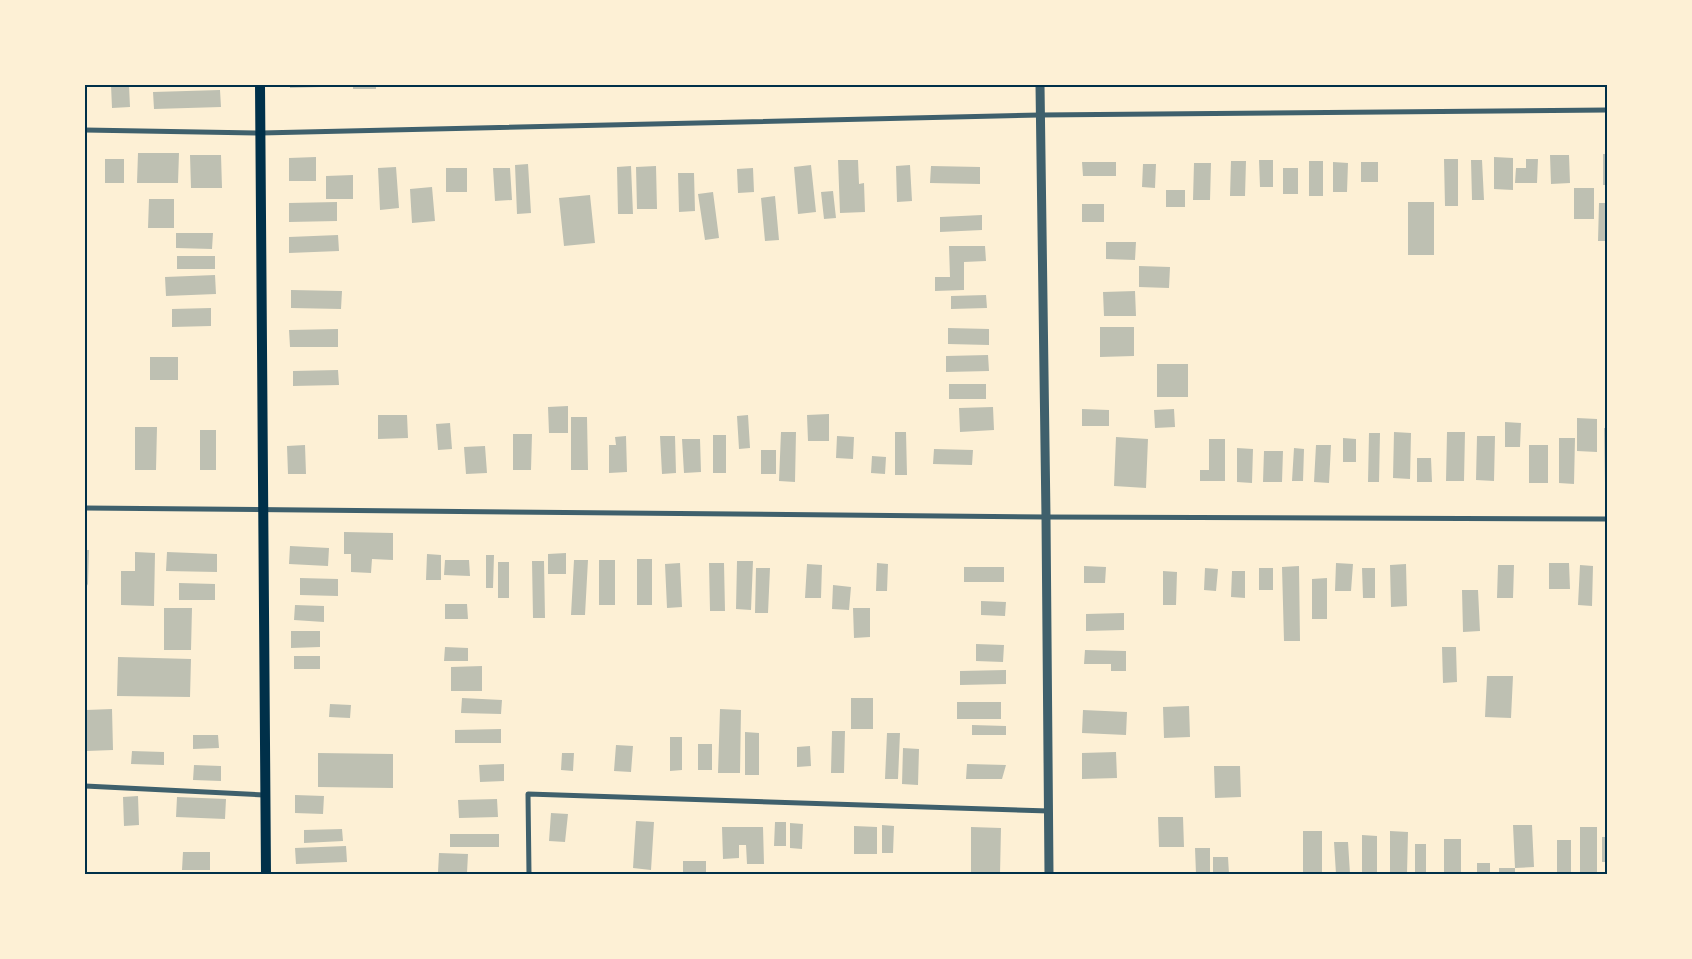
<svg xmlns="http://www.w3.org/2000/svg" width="1692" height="959" font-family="'Fira Sans Condensed',sans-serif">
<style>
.building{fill:#bec0b2}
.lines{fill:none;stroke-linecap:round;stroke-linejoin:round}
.minor{stroke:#3f606c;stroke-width:5}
.tertiary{stroke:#3f606c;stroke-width:9}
.secondary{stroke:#003049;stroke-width:10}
.neatline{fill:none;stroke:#003049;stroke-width:2}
</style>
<rect width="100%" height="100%" fill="#fdf0d5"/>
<!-- building -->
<path class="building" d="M 111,85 L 129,85 L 130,107 L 112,108 Z
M 290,85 L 321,85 L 321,87 L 290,88 Z
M 353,85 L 376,85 L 376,89 L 353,89 Z
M 220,90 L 221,107 L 154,109 L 153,92 Z
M 138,153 L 179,153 L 178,183 L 137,183 Z
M 1603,154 L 1607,154 L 1607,185 L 1603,185 Z
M 190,155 L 221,155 L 222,188 L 191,188 Z
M 1550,155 L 1569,155 L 1570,183 L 1551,184 Z
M 316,157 L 316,181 L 289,181 L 289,158 Z
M 1494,157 L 1513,158 L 1513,190 L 1494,189 Z
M 105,159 L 124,159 L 124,183 L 105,183 Z
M 1444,159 L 1458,159 L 1458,206 L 1445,206 Z
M 1526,159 L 1538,159 L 1537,183 L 1515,183 L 1516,168 L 1526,168 Z
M 838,160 L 858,160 L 859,184 L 864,183 L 865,212 L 840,213 Z
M 1259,160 L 1273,160 L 1273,187 L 1260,187 Z
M 1471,160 L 1482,160 L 1484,200 L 1472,200 Z
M 1231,161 L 1246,161 L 1245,196 L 1230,196 Z
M 1309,161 L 1323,161 L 1323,196 L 1309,196 Z
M 1082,162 L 1116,162 L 1116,176 L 1083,176 Z
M 1333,162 L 1348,163 L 1347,192 L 1333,192 Z
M 1361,162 L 1378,162 L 1378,182 L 1361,182 Z
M 1194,163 L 1211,163 L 1210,200 L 1193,200 Z
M 528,164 L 531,213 L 517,214 L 515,165 Z
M 1143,164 L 1156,164 L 1155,188 L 1142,187 Z
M 811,165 L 816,212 L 798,214 L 794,167 Z
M 910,165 L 912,201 L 897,202 L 896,166 Z
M 631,166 L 633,214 L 618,214 L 617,167 Z
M 656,166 L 657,209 L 637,209 L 636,167 Z
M 931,166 L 980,167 L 980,184 L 930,183 Z
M 396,167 L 399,208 L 380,210 L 378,168 Z
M 446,168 L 467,168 L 467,192 L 446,192 Z
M 493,168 L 510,168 L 512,200 L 495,201 Z
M 753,168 L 754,192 L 738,193 L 737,169 Z
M 1283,168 L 1298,168 L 1298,194 L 1283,194 Z
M 678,173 L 694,173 L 695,211 L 679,212 Z
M 353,175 L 353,199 L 326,199 L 326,176 Z
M 432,187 L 435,221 L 412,223 L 410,189 Z
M 1574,188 L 1594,188 L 1594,219 L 1574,219 Z
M 1166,190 L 1185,190 L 1185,207 L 1166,207 Z
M 833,191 L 836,218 L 824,219 L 821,192 Z
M 713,192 L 719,238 L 705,240 L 698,194 Z
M 590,195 L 595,243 L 564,246 L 559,198 Z
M 775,196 L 779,240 L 765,241 L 761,198 Z
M 149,199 L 174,199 L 174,228 L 148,228 Z
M 337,202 L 337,221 L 289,222 L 289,203 Z
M 1408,202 L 1434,202 L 1434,255 L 1408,255 Z
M 1599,203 L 1607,203 L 1607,241 L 1598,241 Z
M 1082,204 L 1104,204 L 1104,222 L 1082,222 Z
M 982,215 L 982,230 L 940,232 L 940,217 Z
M 176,233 L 213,233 L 212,249 L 176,248 Z
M 338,235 L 339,251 L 289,253 L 289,237 Z
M 1106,242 L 1136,242 L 1135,260 L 1106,259 Z
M 949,246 L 985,246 L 986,261 L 964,262 L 964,290 L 935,291 L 935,277 L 950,277 Z
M 177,256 L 215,256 L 215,269 L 177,269 Z
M 1139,266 L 1170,267 L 1169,288 L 1139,287 Z
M 215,275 L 216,294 L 166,296 L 165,277 Z
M 291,290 L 342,291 L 341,309 L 291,308 Z
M 1135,291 L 1136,316 L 1104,316 L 1103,292 Z
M 986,295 L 987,308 L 951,309 L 951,296 Z
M 211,308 L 211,326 L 172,327 L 172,309 Z
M 1100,327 L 1134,327 L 1134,356 L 1100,357 Z
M 948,328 L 989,329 L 989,345 L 948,344 Z
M 338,329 L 338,347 L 290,347 L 289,330 Z
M 988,355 L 989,371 L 946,372 L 946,356 Z
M 150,357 L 178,357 L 178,380 L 150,380 Z
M 1157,364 L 1188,364 L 1188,397 L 1157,397 Z
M 338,370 L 339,385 L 293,386 L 293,371 Z
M 949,384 L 986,384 L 986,399 L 949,399 Z
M 568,406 L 568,433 L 549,433 L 548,407 Z
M 993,407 L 994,430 L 960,432 L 959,408 Z
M 1082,409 L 1109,410 L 1109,426 L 1082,426 Z
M 1174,409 L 1175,427 L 1155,428 L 1154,410 Z
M 829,414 L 829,441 L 808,441 L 807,415 Z
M 378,415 L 407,415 L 408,438 L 378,439 Z
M 748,415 L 750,448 L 739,449 L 737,416 Z
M 571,417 L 587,417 L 588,470 L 571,470 Z
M 1577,418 L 1597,419 L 1597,452 L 1577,451 Z
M 1505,422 L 1521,423 L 1520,447 L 1505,447 Z
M 450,423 L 452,449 L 438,450 L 436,424 Z
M 135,427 L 157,427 L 156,470 L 135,470 Z
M 1604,428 L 1607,428 L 1607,483 L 1605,483 Z
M 200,430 L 216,430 L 216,470 L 200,470 Z
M 781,432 L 796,432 L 795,482 L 779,481 Z
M 895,432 L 906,432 L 907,475 L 895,475 Z
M 1394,432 L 1411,433 L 1410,479 L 1393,478 Z
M 1447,432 L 1465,432 L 1464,481 L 1446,481 Z
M 1369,433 L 1380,433 L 1379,482 L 1368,482 Z
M 513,434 L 532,434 L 531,470 L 513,470 Z
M 713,435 L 726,435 L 726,473 L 713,473 Z
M 626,436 L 627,472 L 609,473 L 609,445 L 616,445 L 615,437 Z
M 660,436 L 675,436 L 676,473 L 662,474 Z
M 837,436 L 854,437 L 853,459 L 836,458 Z
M 1477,436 L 1495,436 L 1494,481 L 1476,480 Z
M 1116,437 L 1148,439 L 1146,488 L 1114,486 Z
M 1343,438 L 1356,439 L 1356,462 L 1343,462 Z
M 1559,438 L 1575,438 L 1574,484 L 1559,483 Z
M 682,439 L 700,439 L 701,472 L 684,473 Z
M 1209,439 L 1225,439 L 1225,481 L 1200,481 L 1200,470 L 1209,470 Z
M 305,445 L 306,474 L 288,474 L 287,446 Z
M 1316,445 L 1331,445 L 1329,483 L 1314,482 Z
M 1529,445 L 1548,445 L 1548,483 L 1529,483 Z
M 485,446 L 487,473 L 466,474 L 464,447 Z
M 1237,448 L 1253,449 L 1252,483 L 1237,482 Z
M 1294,448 L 1304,449 L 1303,481 L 1292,481 Z
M 934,449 L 973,450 L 972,465 L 933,464 Z
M 761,450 L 776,450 L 776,474 L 761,474 Z
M 1264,451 L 1283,451 L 1282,482 L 1263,482 Z
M 872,456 L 886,457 L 885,474 L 871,473 Z
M 1417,458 L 1431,458 L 1432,482 L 1417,482 Z
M 344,532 L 393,533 L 393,560 L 372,559 L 371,573 L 351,572 L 351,554 L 344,554 Z
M 290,546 L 329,548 L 328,566 L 289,564 Z
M 85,550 L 89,550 L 88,584 L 85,589 Z
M 135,552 L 155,553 L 154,606 L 121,605 L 121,571 L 135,571 Z
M 167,552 L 217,554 L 217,572 L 166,571 Z
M 566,553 L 566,574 L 548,574 L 548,554 Z
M 427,554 L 441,555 L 441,580 L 426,580 Z
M 486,555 L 494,555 L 493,588 L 486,588 Z
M 637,559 L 652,559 L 652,605 L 637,605 Z
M 445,560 L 469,560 L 470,576 L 444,575 Z
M 574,560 L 588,560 L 585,615 L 571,615 Z
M 599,560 L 615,560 L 615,605 L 599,605 Z
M 532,561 L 544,561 L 545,618 L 533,618 Z
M 737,561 L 753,561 L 751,610 L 736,609 Z
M 498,562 L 509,562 L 509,598 L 498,598 Z
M 680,563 L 682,607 L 667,608 L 665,564 Z
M 709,563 L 724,563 L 725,611 L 710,611 Z
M 877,563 L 888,564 L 887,591 L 876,591 Z
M 1336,563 L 1353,564 L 1351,591 L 1335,591 Z
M 1549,563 L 1569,563 L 1570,589 L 1549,589 Z
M 807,564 L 822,565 L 821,598 L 805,598 Z
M 1406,564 L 1407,606 L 1391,607 L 1390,565 Z
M 1498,565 L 1514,565 L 1513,598 L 1497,598 Z
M 1580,565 L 1593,566 L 1592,606 L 1578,605 Z
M 1084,566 L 1106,567 L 1105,583 L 1084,583 Z
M 1299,566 L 1300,641 L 1284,641 L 1282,567 Z
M 964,567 L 1004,567 L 1004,582 L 964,582 Z
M 756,568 L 770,568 L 768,613 L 755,613 Z
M 1205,568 L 1218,569 L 1216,591 L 1204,590 Z
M 1259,568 L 1273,568 L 1273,590 L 1259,590 Z
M 1362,568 L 1375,568 L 1375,598 L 1363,598 Z
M 1163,571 L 1177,572 L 1176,605 L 1163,605 Z
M 1232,571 L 1245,571 L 1245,598 L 1231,597 Z
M 300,578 L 338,579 L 338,596 L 300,595 Z
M 1327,578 L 1327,619 L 1312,619 L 1312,579 Z
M 179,583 L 215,584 L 215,600 L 179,600 Z
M 833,585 L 851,587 L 849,610 L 832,609 Z
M 1462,590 L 1478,590 L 1480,631 L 1463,632 Z
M 981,601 L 1006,602 L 1005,616 L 981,615 Z
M 445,604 L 467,604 L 468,619 L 445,619 Z
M 295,605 L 324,606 L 324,622 L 294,620 Z
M 164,608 L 192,608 L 191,650 L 164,650 Z
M 853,608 L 870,608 L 870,637 L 854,638 Z
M 1124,613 L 1124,630 L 1086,631 L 1086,614 Z
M 291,631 L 320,631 L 320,647 L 291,648 Z
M 976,644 L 1004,645 L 1003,662 L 976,661 Z
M 445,647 L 468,648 L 468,661 L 444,661 Z
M 1442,647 L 1456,647 L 1457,682 L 1443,683 Z
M 1085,650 L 1126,651 L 1126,671 L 1111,671 L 1111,664 L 1084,664 Z
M 294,656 L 320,656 L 320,669 L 294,669 Z
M 118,657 L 191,659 L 190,697 L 117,696 Z
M 482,666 L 482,691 L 451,691 L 451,667 Z
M 1006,670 L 1006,684 L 960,685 L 960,671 Z
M 1487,676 L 1513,676 L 1511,718 L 1485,717 Z
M 462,698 L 502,700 L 501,714 L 461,713 Z
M 851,698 L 873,698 L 873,729 L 851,729 Z
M 957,702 L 1001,702 L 1001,719 L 957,719 Z
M 330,704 L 351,705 L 350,718 L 329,717 Z
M 1189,706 L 1190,737 L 1164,738 L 1163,707 Z
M 112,709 L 113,750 L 87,751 L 86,710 Z
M 720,709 L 741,710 L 740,773 L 718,773 Z
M 1083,710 L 1127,712 L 1126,735 L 1082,733 Z
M 972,725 L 1006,726 L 1006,735 L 972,735 Z
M 501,729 L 501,743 L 455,743 L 455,730 Z
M 832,731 L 845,731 L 844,773 L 831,773 Z
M 745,732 L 759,733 L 759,775 L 745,775 Z
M 887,733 L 900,733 L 898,779 L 885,779 Z
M 193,735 L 218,735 L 219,748 L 193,749 Z
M 670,737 L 682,737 L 682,770 L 670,771 Z
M 698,744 L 712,744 L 712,770 L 698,770 Z
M 616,745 L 633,746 L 631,772 L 614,771 Z
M 810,746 L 811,766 L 797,767 L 797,747 Z
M 903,748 L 919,749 L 918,785 L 902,784 Z
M 132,751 L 164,752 L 164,765 L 131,764 Z
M 1116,752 L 1117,778 L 1082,779 L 1082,753 Z
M 318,753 L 393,754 L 393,788 L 318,787 Z
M 562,753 L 574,753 L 573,771 L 561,770 Z
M 504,764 L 504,781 L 480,782 L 479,765 Z
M 967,764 L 1006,765 L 1002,779 L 966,779 Z
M 194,765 L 221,766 L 221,781 L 193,780 Z
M 1214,766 L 1240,766 L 1241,797 L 1215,798 Z
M 295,795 L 324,796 L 323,814 L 295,813 Z
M 138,796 L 139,825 L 124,826 L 123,797 Z
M 177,797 L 226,799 L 225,819 L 176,817 Z
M 497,799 L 498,817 L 459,818 L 458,800 Z
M 551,813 L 568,814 L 565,842 L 549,841 Z
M 1158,817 L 1183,817 L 1184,847 L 1159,847 Z
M 636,821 L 654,822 L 651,870 L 633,868 Z
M 775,822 L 786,822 L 786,846 L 774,846 Z
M 790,823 L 803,824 L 802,849 L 790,848 Z
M 882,825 L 894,826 L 893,853 L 882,853 Z
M 1513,825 L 1532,825 L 1534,867 L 1515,868 Z
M 854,826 L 877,827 L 877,854 L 854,854 Z
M 722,827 L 763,827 L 764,864 L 747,864 L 746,845 L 739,845 L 739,858 L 723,859 Z
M 971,827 L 1001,828 L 1000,874 L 971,874 Z
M 1580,827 L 1597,827 L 1597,874 L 1580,874 Z
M 342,829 L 343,841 L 304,843 L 304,830 Z
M 1303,831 L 1322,831 L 1322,874 L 1303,874 Z
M 1390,831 L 1408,832 L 1407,874 L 1390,874 Z
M 450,834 L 499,834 L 499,847 L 450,847 Z
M 1362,835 L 1377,836 L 1377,874 L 1362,874 Z
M 1602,837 L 1607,837 L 1607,862 L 1602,862 Z
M 1444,839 L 1461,839 L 1461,874 L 1444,874 Z
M 1557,840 L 1571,840 L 1571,874 L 1557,874 Z
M 1334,842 L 1348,842 L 1350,874 L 1336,874 Z
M 1415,844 L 1426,844 L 1426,874 L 1415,874 Z
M 346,846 L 347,862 L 296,864 L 295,848 Z
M 1195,848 L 1210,848 L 1210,874 L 1196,874 Z
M 183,852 L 210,852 L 210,870 L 182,870 Z
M 439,853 L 468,854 L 467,873 L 438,872 Z
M 1213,857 L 1228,857 L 1229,874 L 1213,874 Z
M 683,861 L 706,861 L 706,874 L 683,874 Z
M 1477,863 L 1490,863 L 1490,874 L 1477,874 Z
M 1499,868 L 1515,868 L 1515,874 L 1499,874 Z"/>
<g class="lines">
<!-- minor -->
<path class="minor" d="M 85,130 L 261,133 L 1040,115 L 1607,110
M 85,508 L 1046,517 L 1607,519
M 85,786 L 264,795
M 529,874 L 528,794 L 1049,811"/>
<!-- tertiary -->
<path class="tertiary" d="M 1040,85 L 1046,517 L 1049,874"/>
<!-- secondary -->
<path class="secondary" d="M 260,85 L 266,874"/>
</g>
<!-- border -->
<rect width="1692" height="959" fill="none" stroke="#fdf0d5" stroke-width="172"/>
<rect x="86" y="86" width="1520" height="787" class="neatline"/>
</svg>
